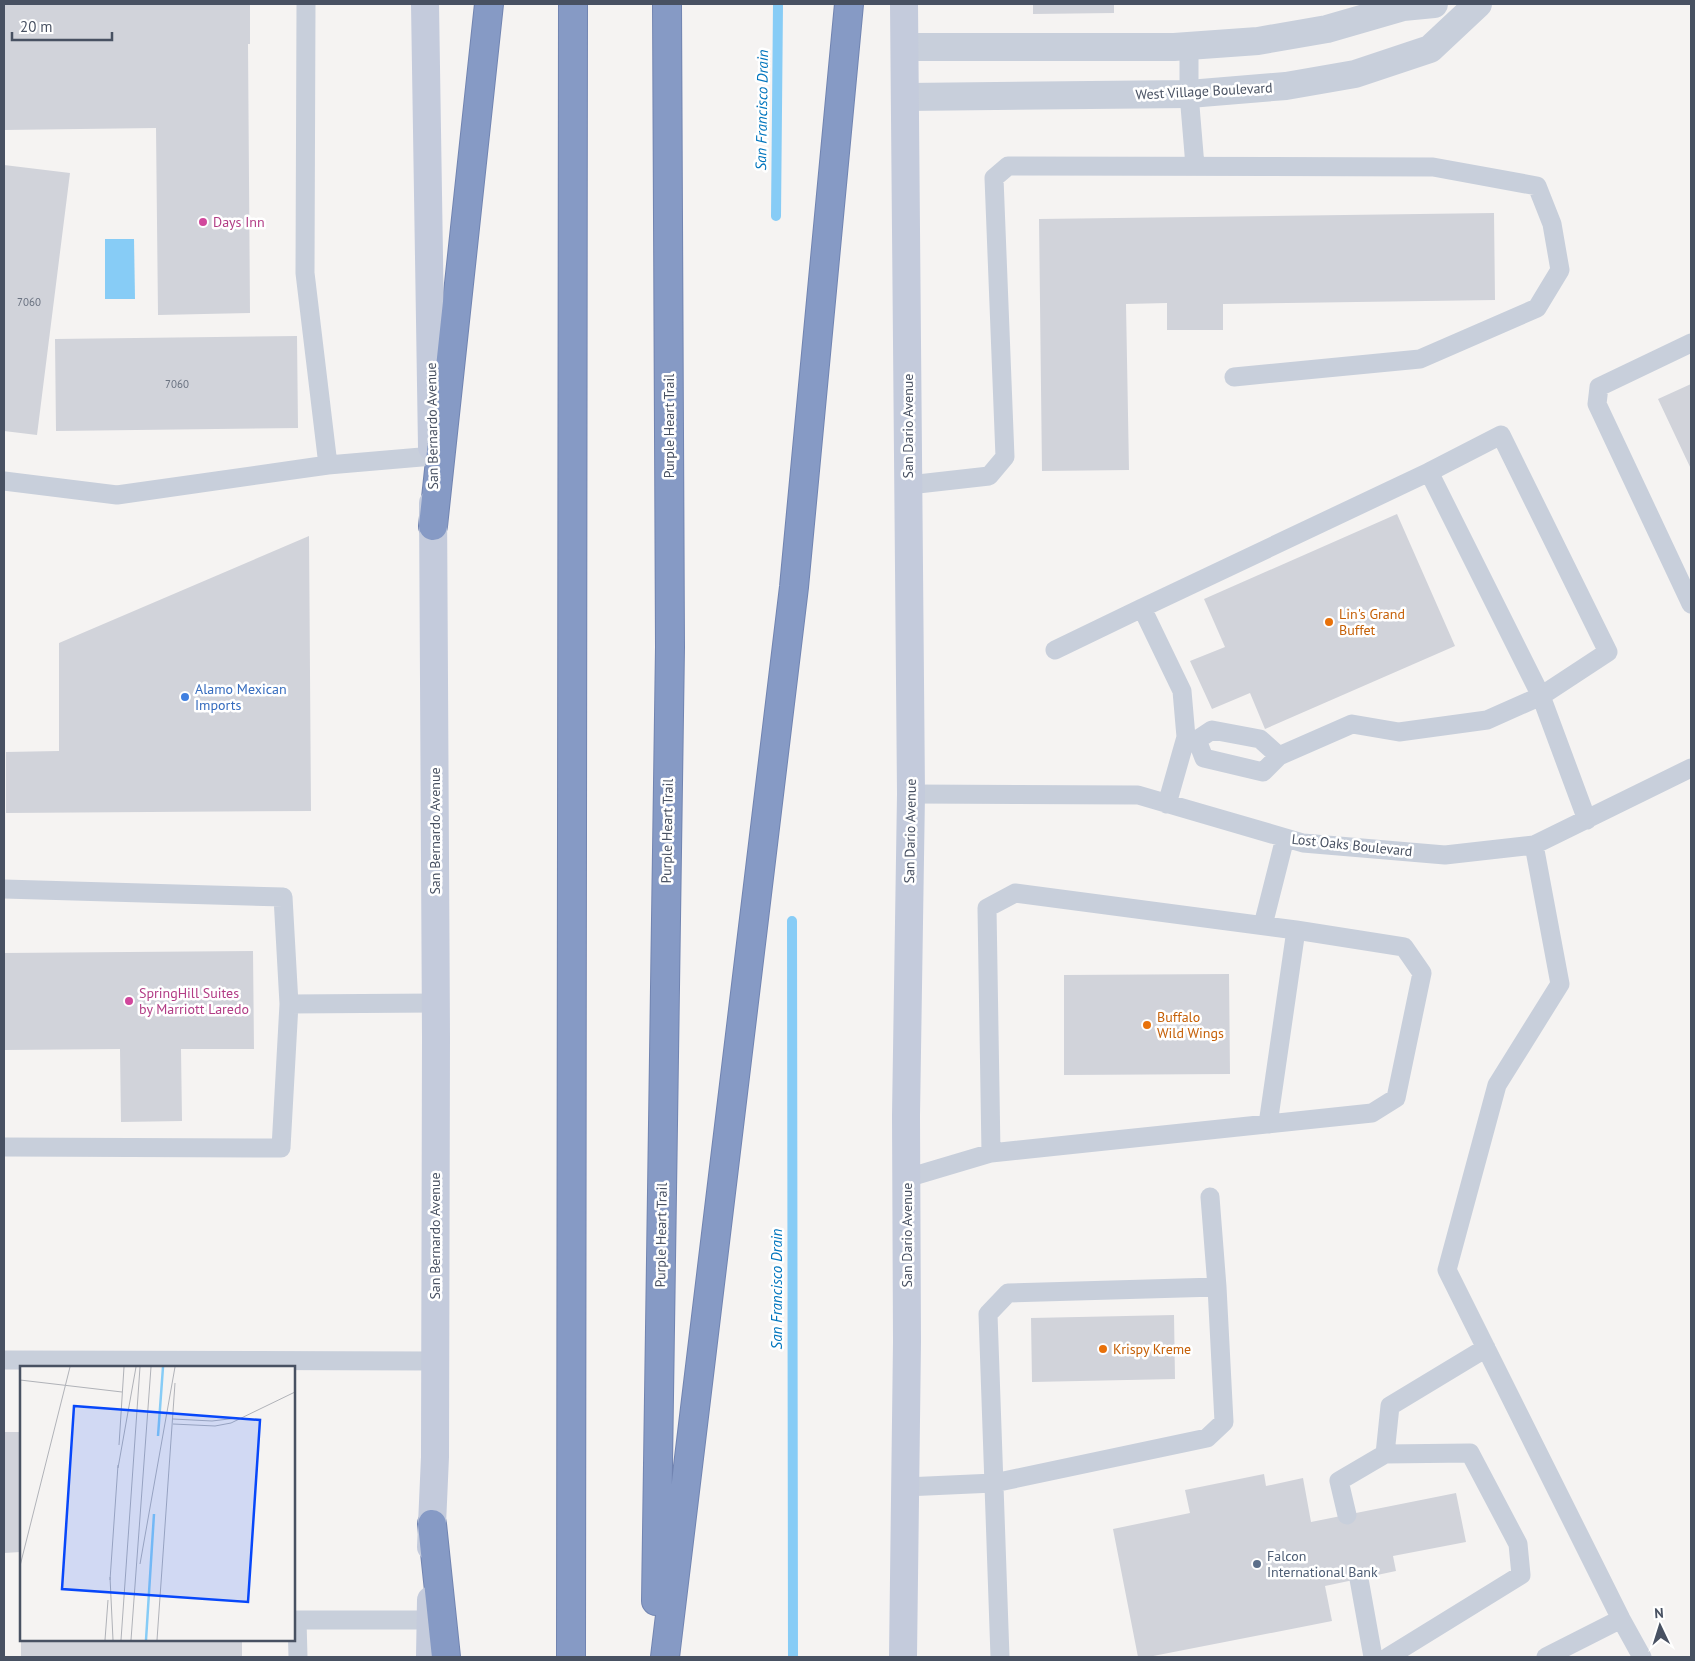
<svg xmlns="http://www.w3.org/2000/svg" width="1695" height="1661" font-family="'PT Sans',sans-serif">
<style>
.water{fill:#87ccf6}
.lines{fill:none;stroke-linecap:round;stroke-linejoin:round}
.stream{stroke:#87ccf6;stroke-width:10}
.building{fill:#d1d3da}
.motorway-casing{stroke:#7184b1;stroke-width:30}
.service{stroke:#c8cfdb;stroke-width:19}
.minor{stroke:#c8cfdb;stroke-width:28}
.secondary{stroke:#c4cbdc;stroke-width:28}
.motorway{stroke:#869ac5;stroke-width:28}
.hotel-dot{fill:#d1479c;stroke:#fff;stroke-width:2}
.food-dot{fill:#e8710a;stroke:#fff;stroke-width:2}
.shop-dot{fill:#3f7fe0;stroke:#fff;stroke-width:2}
.service-dot{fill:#5c6f8a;stroke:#fff;stroke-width:2}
.labels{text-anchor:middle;stroke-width:5;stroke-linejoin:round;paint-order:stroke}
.number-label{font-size:11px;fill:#6a7280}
.street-label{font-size:14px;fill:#485162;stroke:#fff}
.hotel-label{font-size:14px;fill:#b23c85;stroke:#fff;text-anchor:start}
.food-label{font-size:14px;fill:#c56008;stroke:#fff;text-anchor:start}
.shop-label{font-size:14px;fill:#366cbe;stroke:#fff;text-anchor:start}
.service-label{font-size:14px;fill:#4e5e75;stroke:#fff;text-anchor:start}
.water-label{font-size:15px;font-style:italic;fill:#0075bd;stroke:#fff}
.inset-river{fill:none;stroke:#87ccf6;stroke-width:2.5}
.inset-road{fill:none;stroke:#b0b2b8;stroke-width:1}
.view{fill:#0747fa;fill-opacity:0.15;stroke:#0747fa;stroke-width:2.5}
.inset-edge{fill:none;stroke:#485162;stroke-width:2.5}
</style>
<rect width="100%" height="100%" fill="#f5f3f2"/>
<!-- water -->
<path class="water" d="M 105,239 L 134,239 L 135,299 L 105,299 Z"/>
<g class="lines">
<!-- stream -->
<path class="stream" d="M 776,216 L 778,4
M 792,921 L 793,1657"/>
</g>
<!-- building -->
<path class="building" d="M 4,4 L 250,4 L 250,44 L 248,44 L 250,313 L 158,315 L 156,128 L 4,130 Z
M 1033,4 L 1114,4 L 1114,13 L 1033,14 Z
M 4,165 L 70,173 L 37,435 L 4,431 Z
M 1494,213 L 1495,300 L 1223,304 L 1223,330 L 1167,330 L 1167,303 L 1126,304 L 1129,470 L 1042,471 L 1039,219 Z
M 297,336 L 298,428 L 56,431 L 55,339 Z
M 1691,384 L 1691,469 L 1658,399 Z
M 1397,514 L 1455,646 L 1265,729 L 1250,693 L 1212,709 L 1190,661 L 1225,647 L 1204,599 Z
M 309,536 L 311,811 L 6,813 L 6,752 L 59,751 L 59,643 Z
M 253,951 L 254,1049 L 181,1049 L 182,1121 L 121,1122 L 120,1049 L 4,1050 L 4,953 Z
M 1229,974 L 1230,1074 L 1064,1075 L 1064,975 Z
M 1174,1315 L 1175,1379 L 1032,1382 L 1031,1318 Z
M 4,1432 L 21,1432 L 21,1552 L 4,1553 Z
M 1264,1474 L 1266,1486 L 1303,1478 L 1311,1522 L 1456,1493 L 1466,1542 L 1393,1556 L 1396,1571 L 1325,1586 L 1332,1621 L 1148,1657 L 1138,1657 L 1113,1529 L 1190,1513 L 1185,1490 Z
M 21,1640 L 242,1640 L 242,1657 L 21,1657 Z"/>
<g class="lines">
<defs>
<path id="motorway" d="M 433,526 L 489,4
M 432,1524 L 446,1657
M 656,1601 L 670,647 L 667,4
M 571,1657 L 573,4
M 665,1657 L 794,587 L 849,4"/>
</defs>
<!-- motorway casing -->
<use href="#motorway" class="motorway-casing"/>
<!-- service -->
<path class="service" d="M 1189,46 L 1189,94 L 1195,166
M 1691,343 L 1599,387 L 1597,404 L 1691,604
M 328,465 L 433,456
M 4,481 L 117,495 L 328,465 L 305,273 L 306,4
M 909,485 L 989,476 L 1005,457 L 994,178 L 1008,166 L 1433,167 L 1537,186 L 1552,224 L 1560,270 L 1537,308 L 1420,359 L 1234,377
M 1055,650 L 1142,608
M 1186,737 L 1197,740 L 1212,730 L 1260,739 L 1279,756 L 1263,772 L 1204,758 L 1197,740
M 1279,756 L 1352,724 L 1399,732 L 1487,720 L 1541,696 L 1608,652 L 1501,435 L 1429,472
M 911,794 L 1138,795 L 1303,843 L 1445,855 L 1534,845 L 1691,768
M 1167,804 L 1186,737 L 1182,691 L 1142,608 L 1429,472 L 1541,696 L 1587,820
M 1534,845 L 1560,984 L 1497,1085 L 1447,1270 L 1621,1619 L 1642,1657
M 4,889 L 283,897 L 289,1004 L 281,1148 L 4,1147
M 1263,925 L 1285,838
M 289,1004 L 436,1003
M 1268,1124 L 1296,930
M 907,1178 L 991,1153 L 1372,1113 L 1396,1098 L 1422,973 L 1404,947 L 1296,930 L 1015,893 L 987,908 L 991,1153
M 4,1360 L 435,1361
M 1385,1454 L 1390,1406 L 1486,1348
M 905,1487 L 994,1483 L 1207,1438 L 1224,1422 L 1217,1287 L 1210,1197
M 1347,1515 L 1339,1481 L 1385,1454 L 1470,1453 L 1518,1544 L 1521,1575 L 1388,1657
M 1359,1579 L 1373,1657
M 298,1657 L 297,1620 L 430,1620
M 1000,1657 L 988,1314 L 1008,1293 L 1217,1287
M 1546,1657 L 1621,1619"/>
<!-- minor -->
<path class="minor" d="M 906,47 L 1174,47 L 1258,41 L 1327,29 L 1403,7 L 1434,4
M 906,97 L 1189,94 L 1286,86 L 1355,74 L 1430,49 L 1478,4"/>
<!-- secondary -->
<path class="secondary" d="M 425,4 L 432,447
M 431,1547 L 435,1457 L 436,1037 L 433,503
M 430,1657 L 431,1600
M 903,1657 L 907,1342 L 906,1116 L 911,794 L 904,4"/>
<!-- motorway -->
<use href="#motorway" class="motorway"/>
</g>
<!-- markers -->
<g class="hotel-dot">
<circle cx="203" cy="222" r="5"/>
<circle cx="129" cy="1001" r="5"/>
</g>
<g class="food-dot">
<circle cx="1329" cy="622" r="5"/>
<circle cx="1147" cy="1025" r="5"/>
<circle cx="1103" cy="1349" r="5"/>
</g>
<circle class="shop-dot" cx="185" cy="697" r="5"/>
<circle class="service-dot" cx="1257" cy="1564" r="5"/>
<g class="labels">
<!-- number labels -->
<g class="number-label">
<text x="29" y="306">7060</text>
<text x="177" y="388">7060</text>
</g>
<!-- street labels -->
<g class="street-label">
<text transform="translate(1204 91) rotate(-3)" y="5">West Village Boulevard</text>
<text transform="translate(432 426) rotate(-91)" y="5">San Bernardo Avenue</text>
<text transform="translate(669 426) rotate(-90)" y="5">Purple Heart Trail</text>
<text transform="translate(908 426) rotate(-90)" y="5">San Dario Avenue</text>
<text transform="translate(435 831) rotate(-90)" y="5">San Bernardo Avenue</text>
<text transform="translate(667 831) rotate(-89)" y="5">Purple Heart Trail</text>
<text transform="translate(910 831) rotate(-89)" y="5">San Dario Avenue</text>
<text transform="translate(1352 845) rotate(6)" y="5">Lost Oaks Boulevard</text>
<text transform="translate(661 1235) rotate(-89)" y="5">Purple Heart Trail</text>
<text transform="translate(907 1235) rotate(-90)" y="5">San Dario Avenue</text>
<text transform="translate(435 1236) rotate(-90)" y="5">San Bernardo Avenue</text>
</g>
<!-- hotel labels -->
<g class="hotel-label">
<text x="213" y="227">Days Inn</text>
<text x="139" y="998">SpringHill Suites<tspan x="139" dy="16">by Marriott Laredo</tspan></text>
</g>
<!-- food labels -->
<g class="food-label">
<text x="1339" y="619">Lin's Grand<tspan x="1339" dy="16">Buffet</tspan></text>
<text x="1157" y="1022">Buffalo<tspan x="1157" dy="16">Wild Wings</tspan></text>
<text x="1113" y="1354">Krispy Kreme</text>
</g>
<!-- shop labels -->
<g class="shop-label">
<text x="195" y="694">Alamo Mexican<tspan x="195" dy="16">Imports</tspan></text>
</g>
<!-- service labels -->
<g class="service-label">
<text x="1267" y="1561">Falcon<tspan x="1267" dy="16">International Bank</tspan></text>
</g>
<!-- water labels -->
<g class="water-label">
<text transform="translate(762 110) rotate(-89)" y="5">San Francisco Drain</text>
<text transform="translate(777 1289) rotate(-90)" y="5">San Francisco Drain</text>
</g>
</g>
<!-- overview -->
<g transform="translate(20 1366)">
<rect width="275" height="275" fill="#f5f3f2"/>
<path class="inset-river" d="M 138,70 L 143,1M 126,274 L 134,148"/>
<path class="inset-road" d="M 0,14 L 102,26M 153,53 L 192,55 L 217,52M 153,58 L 195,60 L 211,57 L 275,26M 99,79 L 104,1M 98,102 L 116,1M 120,198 L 155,1M 0,200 L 50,1M 90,211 L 93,274M 90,214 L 98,99M 85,274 L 88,234M 101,274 L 120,1M 111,274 L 131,1M 137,274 L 155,17"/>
<path class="view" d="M 54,40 L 240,54 L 228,236 L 42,223 Z"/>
<rect width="275" height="275" class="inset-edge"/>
</g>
<!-- border -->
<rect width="1695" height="1661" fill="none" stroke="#485162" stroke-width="10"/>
<!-- north arrow -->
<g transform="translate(1660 1626) rotate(356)" stroke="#ffffff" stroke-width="4" paint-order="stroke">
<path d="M0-4L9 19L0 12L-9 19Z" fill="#485162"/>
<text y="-8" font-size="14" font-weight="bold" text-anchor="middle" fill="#485162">N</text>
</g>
<!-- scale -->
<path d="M12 32v8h100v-8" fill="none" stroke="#485162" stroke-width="2.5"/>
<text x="20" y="32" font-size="15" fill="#485162" stroke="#ffffff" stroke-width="4" paint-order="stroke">20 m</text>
</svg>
